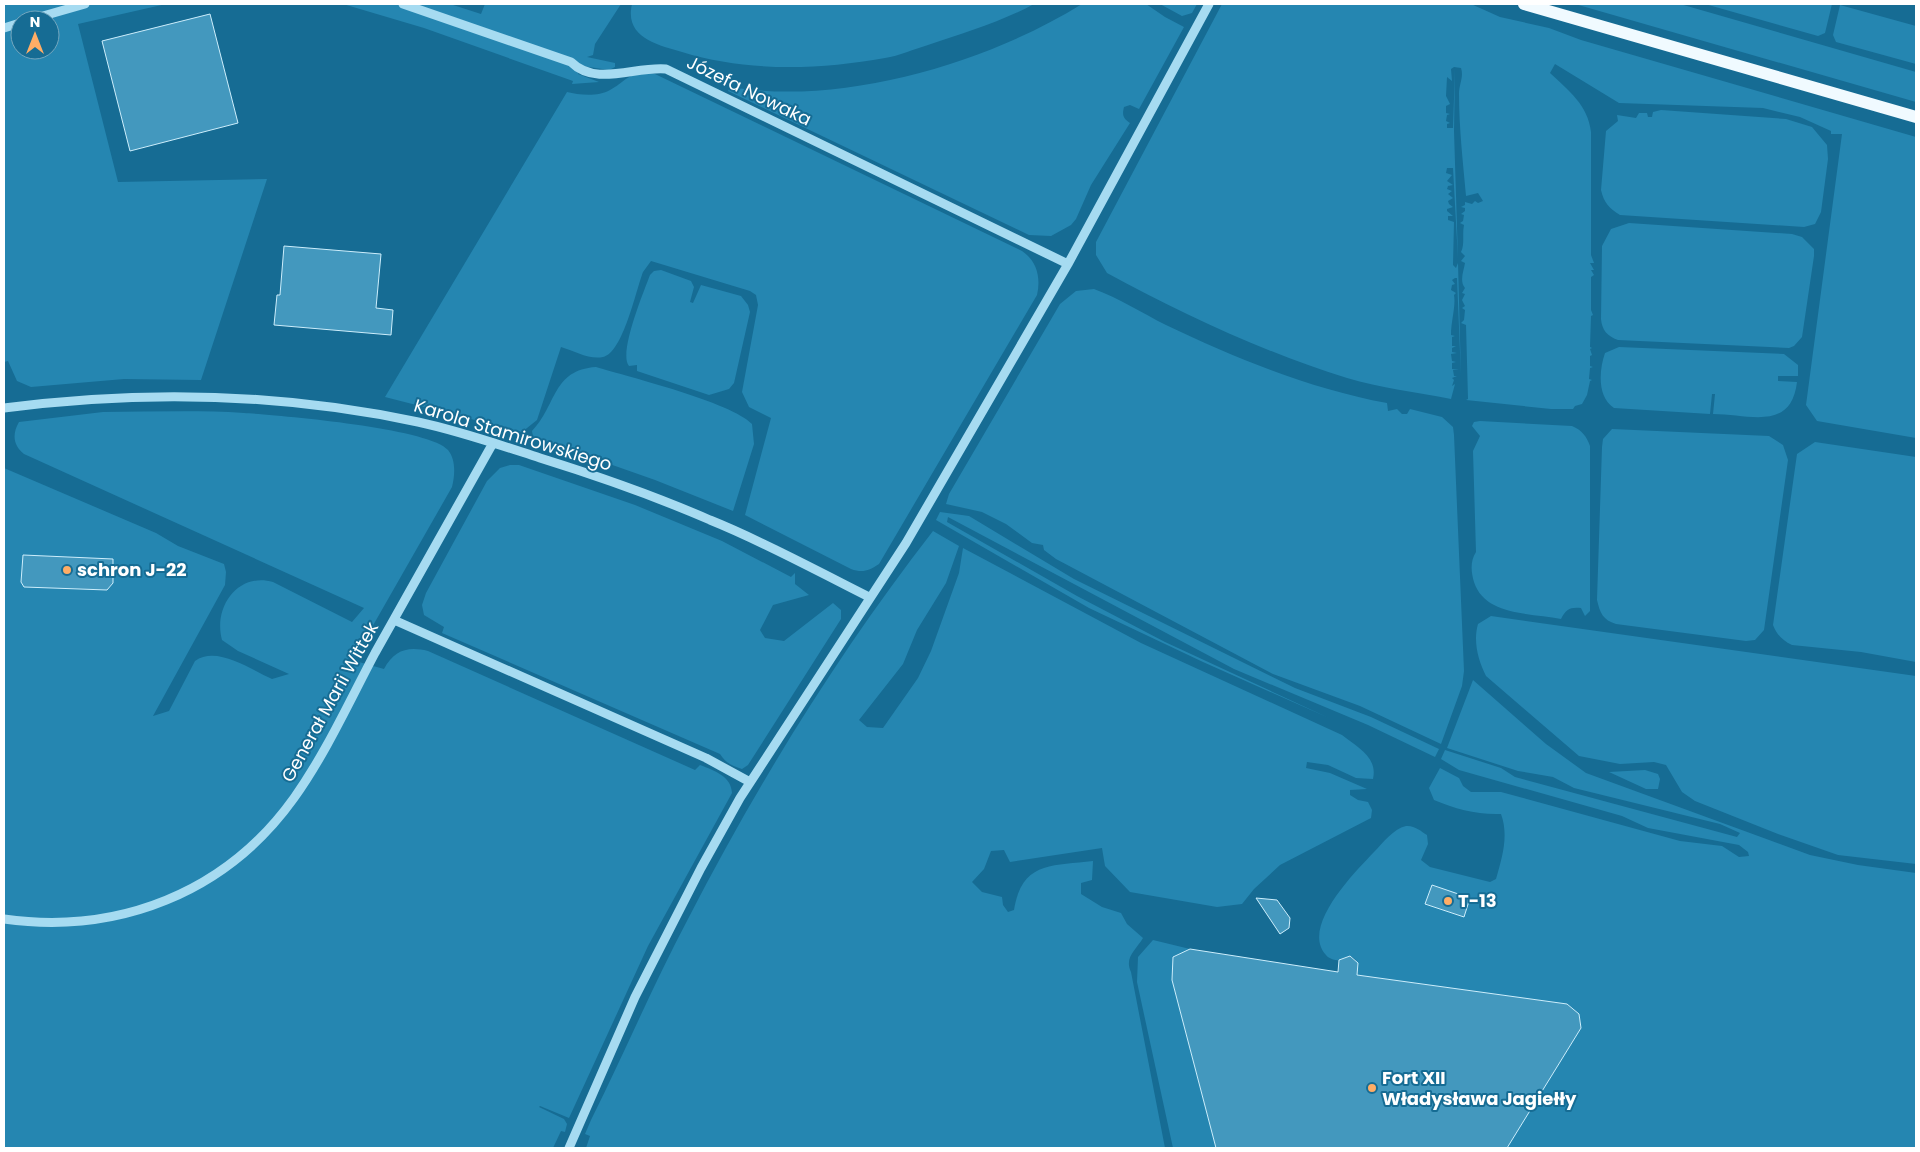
<svg xmlns="http://www.w3.org/2000/svg" width="1920" height="1152" font-family="Poppins,sans-serif">
<style>
.green{fill:#2586b1;fill-rule:evenodd}
.building{fill:#4398be;stroke:#cdeefc}
.lines{fill:none;stroke-linecap:round;stroke-linejoin:round}
.minor{stroke:#a6dbf1;stroke-width:9}
.major{stroke:#f0faff;stroke-width:12}
.poi-dot{fill:#ffad66;stroke:#166c94;stroke-width:2}
.labels{text-anchor:middle;stroke-width:4;stroke-linejoin:round;paint-order:stroke}
.street-label{font-size:18px;fill:#fff;stroke:#166c94}
.poi-label{font-size:18px;font-weight:bold;fill:#fff;stroke:#166c94;text-anchor:start}
</style>
<rect width="100%" height="100%" fill="#166c94"/>
<!-- green -->
<path class="green" d="M 4,4 L 166,4 L 78,24 L 118,182 L 267,179 L 201,380 L 124,379 L 31,387 L 17,381 L 8,361 L 4,362 ZM 20,20 L 50,20 L 50,50 L 20,50 Z
M 343,4 L 450,4 L 481,14 L 485,4 L 621,4 L 595,44 L 593,55 L 587,57 L 615,63 L 615,67 L 609,70 L 582,66 L 578,74 L 599,82 L 572,84 L 573,81 L 424,28 Z
M 632,4 L 1034,4 C 1001,22 963,33 928,45 C 914,49 899,56 885,58 C 818,70 747,72 682,52 C 658,45 624,38 632,4 Z
M 1082,4 L 1146,4 L 1165,17 L 1184,27 L 1139,109 L 1130,105 L 1124,107 C 1122,115 1123,118 1130,123 L 1091,185 L 1076,219 L 1071,225 L 1051,236 L 1029,235 L 728,91 L 730,87 C 843,106 987,63 1082,4 Z
M 1160,4 L 1197,4 L 1192,13 L 1182,16 Z
M 1222,4 L 1471,4 L 1500,17 L 1549,28 L 1581,40 L 1916,137 L 1916,438 L 1817,421 L 1806,405 L 1842,134 L 1831,134 L 1831,131 L 1800,117 L 1763,108 L 1619,103 L 1555,64 L 1550,73 C 1569,91 1588,105 1591,132 L 1591,255 L 1594,263 L 1590,263 L 1594,270 L 1591,270 L 1594,275 L 1591,277 L 1591,310 L 1593,315 L 1591,316 L 1590,347 L 1592,348 L 1590,349 L 1592,355 L 1590,356 L 1590,366 L 1593,367 L 1590,368 L 1589,379 L 1592,380 L 1590,381 L 1587,395 L 1582,404 L 1575,406 L 1573,409 L 1551,409 L 1466,400 L 1468,399 L 1466,325 L 1461,323 L 1464,320 L 1465,310 L 1462,308 L 1465,306 L 1462,300 L 1465,294 L 1462,293 L 1465,288 C 1459,281 1464,270 1465,263 L 1461,261 L 1465,256 L 1461,252 C 1465,244 1462,234 1464,225 L 1460,223 L 1463,221 L 1464,215 L 1461,214 L 1465,211 L 1465,208 L 1461,207 L 1465,205 L 1465,202 L 1472,204 L 1475,201 L 1478,203 L 1483,201 L 1478,193 L 1466,196 C 1463,162 1459,128 1459,94 C 1459,84 1464,77 1461,68 L 1454,67 L 1451,69 L 1452,81 L 1447,77 L 1446,96 L 1450,104 L 1446,106 L 1446,113 L 1450,114 L 1447,115 L 1446,121 L 1450,123 L 1447,124 L 1447,128 L 1453,128 L 1455,68 L 1454,131 L 1458,259 L 1453,168 L 1447,168 L 1446,173 L 1452,175 L 1447,181 L 1453,185 L 1448,186 L 1447,189 L 1452,191 L 1448,194 L 1453,198 L 1448,201 L 1449,204 L 1453,207 L 1447,209 L 1447,211 L 1453,216 L 1448,216 L 1448,220 L 1454,222 L 1453,265 L 1456,268 L 1458,263 L 1461,377 L 1457,278 L 1455,278 L 1452,280 L 1455,284 L 1452,285 L 1451,290 L 1456,293 L 1454,295 C 1456,306 1451,321 1451,335 L 1455,336 L 1452,337 L 1452,346 L 1456,346 L 1452,348 L 1452,352 L 1457,353 L 1451,354 L 1452,361 L 1456,362 L 1452,363 L 1452,369 L 1459,370 L 1453,370 L 1454,376 L 1457,376 L 1452,378 L 1454,380 L 1452,386 L 1455,384 L 1451,399 C 1417,392 1380,388 1347,378 C 1263,352 1183,314 1107,273 L 1096,255 L 1096,242 Z
M 1575,4 L 1680,4 L 1916,72 L 1916,102 Z
M 1705,4 L 1832,4 L 1825,33 L 1818,36 Z
M 1840,5 L 1916,26 L 1916,64 L 1836,42 L 1833,35 Z
M 644,73 L 655,74 L 1022,251 C 1037,261 1041,278 1037,295 L 879,564 C 869,571 862,573 851,569 L 745,515 L 771,418 L 749,407 L 742,392 L 758,305 L 756,295 L 750,291 L 651,261 L 643,272 C 636,290 623,353 603,357 C 590,360 574,351 561,347 L 537,420 L 522,432 L 385,397 L 567,92 C 579,95 598,97 610,90 C 625,82 625,75 644,73 Z
M 1661,110 L 1786,119 L 1812,127 L 1827,145 L 1828,159 L 1821,212 L 1815,224 L 1804,227 L 1620,215 C 1609,208 1604,203 1601,190 L 1606,131 L 1618,121 L 1617,115 L 1636,118 L 1639,113 L 1647,113 L 1648,117 L 1652,117 L 1653,112 Z
M 1629,223 L 1792,234 L 1802,237 L 1814,249 L 1814,256 L 1802,337 L 1794,346 L 1789,348 L 1618,340 C 1607,336 1602,330 1601,319 L 1602,246 L 1611,229 Z
M 661,270 L 691,281 L 694,287 L 690,302 L 693,303 L 701,285 L 741,296 L 748,305 L 750,312 L 734,383 L 729,389 L 709,395 L 637,371 L 637,365 L 629,366 C 618,354 644,291 650,275 L 654,271 Z
M 1094,289 C 1119,298 1142,313 1166,325 C 1235,358 1311,389 1387,403 L 1388,411 L 1397,409 L 1402,414 L 1407,414 L 1410,409 L 1442,417 L 1453,427 L 1454,435 L 1464,671 L 1462,686 L 1441,744 L 1360,706 L 1273,674 L 1056,559 L 1044,550 L 1043,545 L 1032,543 L 1006,524 L 982,512 L 946,504 L 949,494 L 1060,304 L 1076,291 Z
M 1619,347 L 1784,354 L 1798,365 L 1798,376 L 1778,376 L 1778,381 L 1797,382 C 1791,432 1749,414 1713,414 L 1715,394 L 1712,394 L 1710,414 L 1614,408 C 1597,397 1599,370 1605,353 Z
M 596,367 C 629,377 731,402 752,424 L 754,444 L 733,511 L 655,480 L 533,437 L 532,431 C 557,405 552,370 596,367 Z
M 103,412 C 150,412 197,410 244,413 C 278,415 430,428 448,450 C 456,460 455,475 452,487 L 355,657 L 348,659 L 384,669 C 394,650 408,646 428,651 L 695,770 L 700,765 C 715,771 731,776 732,793 L 648,946 L 569,1118 L 540,1106 L 539,1107 L 564,1119 L 567,1124 L 565,1132 L 561,1131 L 553,1148 L 4,1148 L 4,468 L 156,533 L 178,546 L 224,564 L 226,572 L 225,585 L 153,716 L 169,711 L 195,661 C 217,645 251,670 272,679 L 289,674 L 238,651 L 222,640 C 213,607 238,572 273,582 L 352,622 L 364,608 L 24,454 C 13,445 12,434 19,422 Z
M 1480,421 L 1572,426 C 1582,430 1587,437 1590,446 L 1590,611 L 1585,616 L 1581,608 C 1570,607 1566,609 1561,619 C 1531,613 1485,616 1474,582 C 1471,572 1470,561 1476,552 L 1473,451 L 1480,436 L 1472,426 L 1474,422 Z
M 1612,429 L 1769,436 L 1783,445 L 1788,460 L 1764,630 L 1755,640 L 1746,641 L 1616,624 C 1603,620 1600,613 1597,600 L 1602,447 L 1603,439 Z
M 1815,442 L 1916,457 L 1916,662 L 1861,652 L 1792,645 C 1782,640 1777,635 1773,625 L 1797,454 Z
M 510,465 L 519,465 L 635,505 L 722,541 L 791,577 L 795,573 L 795,584 L 809,595 L 773,605 L 760,630 L 765,638 L 784,641 L 833,603 L 841,610 L 841,619 L 748,765 L 742,769 C 732,766 726,763 720,754 L 442,633 L 444,627 L 424,615 L 422,605 L 426,593 L 487,481 L 500,468 Z
M 940,512 L 969,516 L 1074,579 L 1295,688 L 1371,717 L 1439,749 L 1435,757 L 1368,725 L 1234,669 L 948,517 L 947,522 L 1077,596 L 1165,642 L 1329,718 L 1203,662 L 1089,608 L 936,520 Z
M 933,531 L 959,546 L 946,583 L 917,630 L 903,664 L 859,720 L 867,727 L 883,728 L 918,678 L 931,651 L 959,573 L 963,548 L 1141,643 L 1342,735 C 1357,747 1378,757 1373,779 L 1356,778 L 1328,765 L 1307,762 L 1306,768 L 1330,773 L 1367,789 L 1350,790 L 1350,795 L 1358,800 L 1368,802 L 1372,810 L 1371,818 L 1280,865 L 1254,889 L 1242,904 L 1217,907 L 1130,892 L 1105,866 L 1102,848 L 1010,862 L 1004,850 L 991,851 L 984,869 L 972,882 L 982,892 L 1002,897 L 1003,905 L 1008,912 L 1014,910 C 1022,861 1052,866 1093,861 L 1092,880 L 1081,883 L 1081,894 L 1102,907 L 1121,913 L 1127,924 L 1143,938 C 1136,950 1124,957 1131,972 L 1165,1148 L 586,1148 L 590,1136 L 585,1134 L 591,1120 C 624,1054 653,985 688,919 C 758,783 839,652 933,531 Z
M 1491,616 L 1916,676 L 1916,864 L 1838,855 L 1778,834 L 1695,801 L 1682,792 L 1666,765 L 1654,762 L 1620,764 L 1579,756 L 1486,676 C 1478,660 1473,641 1478,624 Z
M 1473,680 L 1546,744 L 1586,773 L 1810,855 L 1858,865 L 1916,873 L 1916,1148 L 1507,1148 L 1581,1028 L 1579,1014 L 1567,1004 L 1357,975 C 1358,965 1359,960 1350,956 C 1345,957 1343,959 1339,960 C 1335,961 1328,958 1326,955 C 1300,927 1355,872 1374,852 C 1383,843 1393,829 1406,826 C 1414,825 1421,831 1427,835 L 1428,844 L 1421,860 L 1430,867 L 1490,882 L 1496,879 C 1502,858 1509,836 1501,814 C 1477,815 1456,809 1434,800 L 1429,788 L 1440,768 L 1459,778 L 1463,786 L 1471,792 L 1501,792 L 1680,841 L 1722,846 L 1739,857 L 1749,856 L 1748,852 L 1739,845 L 1648,828 L 1622,816 L 1459,770 L 1441,759 L 1445,750 L 1501,768 L 1515,777 L 1737,837 L 1740,833 L 1720,824 L 1574,788 L 1553,777 L 1518,771 L 1447,748 Z
M 1645,770 L 1658,774 L 1660,779 L 1658,789 L 1646,789 L 1609,772 Z
M 1153,940 L 1190,949 L 1173,957 L 1172,980 L 1216,1148 L 1173,1148 L 1137,982 L 1138,957 Z"/>
<!-- building -->
<path class="building" d="M 210,14 L 238,123 L 130,151 L 102,41 Z
M 284,246 L 381,254 L 376,308 L 393,310 L 391,335 L 274,325 L 277,295 L 280,295 Z
M 23,555 L 113,559 L 113,583 L 107,590 L 24,587 L 21,582 Z
M 1432,885 L 1470,898 L 1464,917 L 1425,904 Z
M 1256,898 L 1277,900 L 1290,918 L 1289,928 L 1280,934 Z
M 1190,949 L 1338,972 L 1339,960 L 1350,956 L 1358,963 L 1357,975 L 1567,1004 L 1579,1014 L 1581,1028 L 1507,1148 L 1216,1148 L 1172,980 L 1173,957 Z"/>
<g class="lines">
<!-- minor -->
<path class="minor" d="M 403,4 L 571,62 C 596,87 635,66 666,69 L 1068,264
M 29,20 L 85,4
M 4,28 L 20,23
M 4,408 C 141,390 282,393 418,422 C 460,431 500,445 540,458 C 598,476 655,496 710,520 C 765,542 817,571 869,597
M 394,620 L 706,758 L 750,782
M 4,919 C 118,935 226,893 294,798 C 326,753 349,702 375,653 C 414,583 454,513 493,443
M 569,1148 L 635,997 L 701,868 L 740,798 L 906,543 L 1068,264 L 1209,4"/>
<!-- major -->
<path class="major" d="M 1524,4 L 1916,117"/>
</g>
<!-- markers -->
<g class="poi-dot">
<circle cx="67" cy="570" r="5"/>
<circle cx="1448" cy="901" r="5"/>
<circle cx="1372" cy="1088" r="5"/>
</g>
<g class="labels">
<!-- street labels -->
<g class="street-label">
<text transform="translate(749 91) rotate(26)" y="6">Józefa Nowaka</text>
<text transform="translate(513 435) rotate(17)" y="6">Karola Stamirowskiego</text>
<text transform="translate(330 702) rotate(-61)" y="6">Generał Marii Wittek</text>
</g>
<!-- poi labels -->
<g class="poi-label">
<text x="77" y="576">schron J-22</text>
<text x="1458" y="907">T-13</text>
<text x="1382" y="1084">Fort XII<tspan x="1382" dy="21">Władysława Jagiełły</tspan></text>
</g>
</g>
<!-- border -->
<rect width="1920" height="1152" fill="none" stroke="#ffffff" stroke-width="10"/>
<!-- north arrow -->
<g transform="translate(35 35)"><circle r="24" fill="#166c94" stroke="#73a7bf"/>
<path d="M0-4L9 19L0 12L-9 19Z" fill="#ffad66"/>
<text y="-8" font-size="14" font-weight="bold" text-anchor="middle" fill="#ffffff">N</text>
</g>
</svg>
